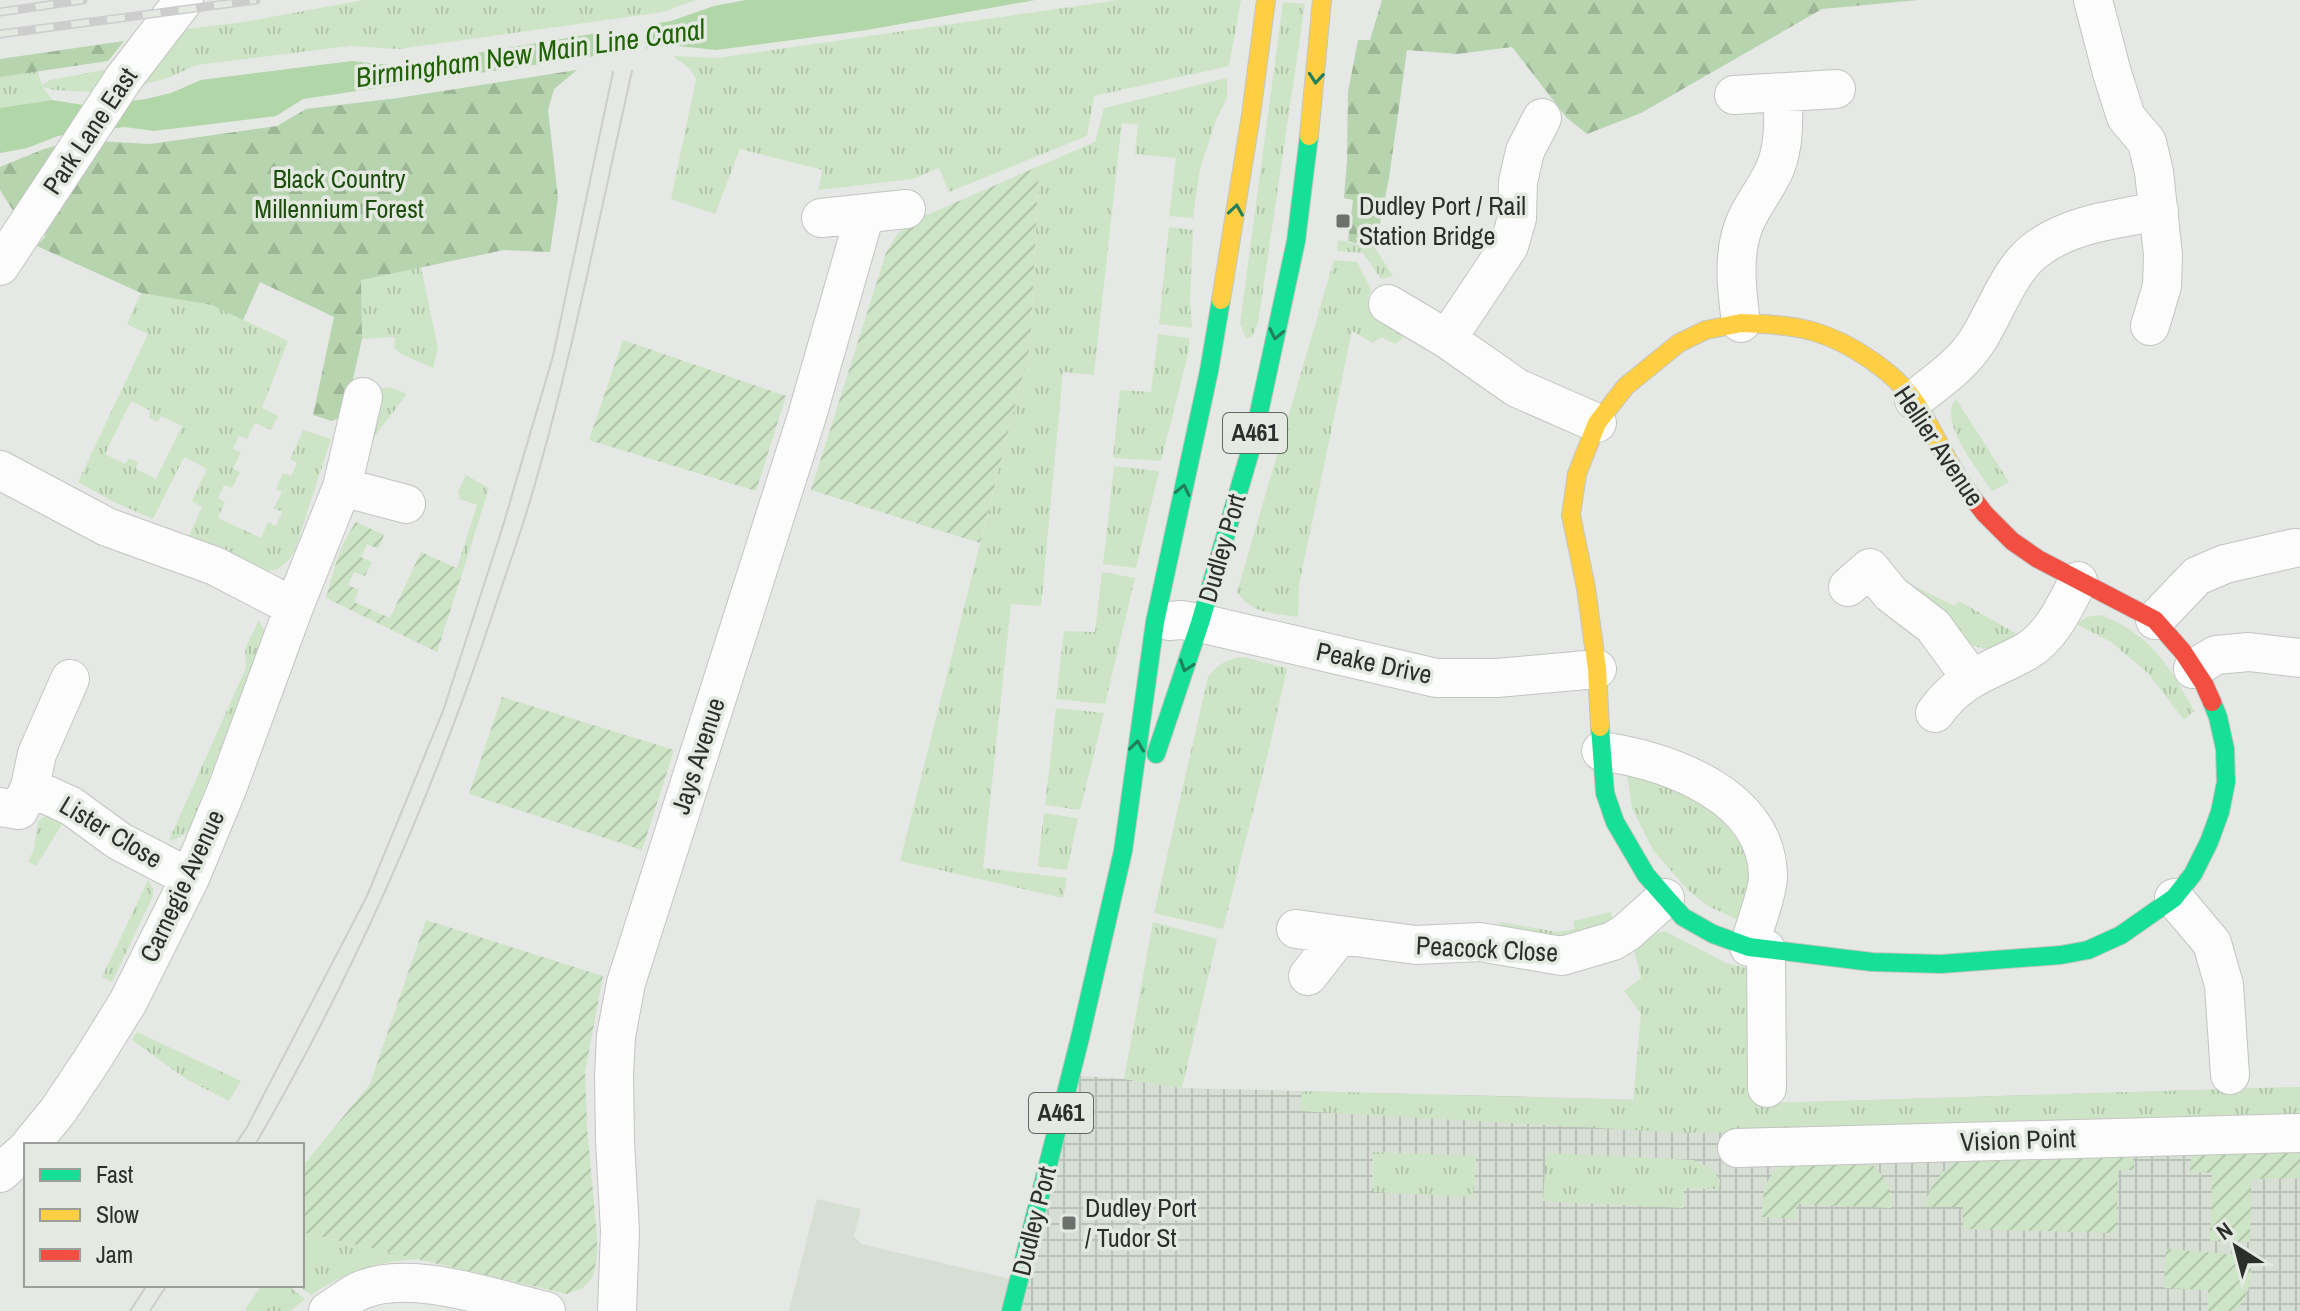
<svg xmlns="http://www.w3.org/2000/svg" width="2300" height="1311" font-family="'Archivo Narrow',sans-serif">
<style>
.built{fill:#d7dfd5}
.industrial{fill:url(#industrial-grid)}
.grass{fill:url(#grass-tufts);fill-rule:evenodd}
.forest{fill:url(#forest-firs)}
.garden{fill:url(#garden-furrows)}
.water{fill:#b1d6a7}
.pier{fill:#e5e8e4}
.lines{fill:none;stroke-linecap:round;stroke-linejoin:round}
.street-casing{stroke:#c3c5c2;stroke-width:40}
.fast-casing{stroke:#c3c5c2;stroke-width:20}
.slow-casing{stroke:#c3c5c2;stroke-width:20}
.jam-casing{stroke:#c3c5c2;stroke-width:20}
.street{stroke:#fbfcfb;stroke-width:38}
.fast{stroke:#16e098;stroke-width:18}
.slow{stroke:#ffcf43;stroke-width:18}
.jam{stroke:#f24e42;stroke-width:18}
.tram{stroke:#cccdcc;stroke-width:2}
.rail-casing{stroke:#cccdcc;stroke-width:9}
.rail{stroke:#e4eae2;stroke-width:6;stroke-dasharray:18;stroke-linecap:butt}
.oneway{stroke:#227f5d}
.poi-dot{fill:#6d706c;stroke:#e4eae2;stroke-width:3}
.labels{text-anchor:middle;stroke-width:7;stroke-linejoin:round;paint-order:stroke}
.shield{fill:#e4eae2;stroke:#636763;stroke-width:2}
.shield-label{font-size:24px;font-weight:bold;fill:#2c2f2c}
.street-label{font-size:26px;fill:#2c2f2c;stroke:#e4eae2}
.park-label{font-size:26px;fill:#1d4e0c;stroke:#e4eae2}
.poi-label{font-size:26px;fill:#2c2f2c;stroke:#e4eae2;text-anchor:start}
.water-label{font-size:28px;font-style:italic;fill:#206205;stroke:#e4eae2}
</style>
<defs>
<pattern id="industrial-grid" width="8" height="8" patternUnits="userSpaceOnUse" patternTransform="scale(2)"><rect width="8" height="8" fill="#d7dfd5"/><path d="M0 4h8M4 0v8" fill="none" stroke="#b9c0b7"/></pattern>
<pattern id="grass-tufts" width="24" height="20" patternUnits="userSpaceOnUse" patternTransform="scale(2)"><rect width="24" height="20" fill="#cde5c6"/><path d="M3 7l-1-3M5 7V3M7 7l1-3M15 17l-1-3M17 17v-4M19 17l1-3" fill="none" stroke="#b0c5aa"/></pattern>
<pattern id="forest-firs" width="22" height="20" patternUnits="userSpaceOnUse" patternTransform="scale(2)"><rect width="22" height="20" fill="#b6d4ae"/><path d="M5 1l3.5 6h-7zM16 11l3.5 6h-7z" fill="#9db696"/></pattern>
<pattern id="garden-furrows" width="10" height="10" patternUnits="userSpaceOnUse" patternTransform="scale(2)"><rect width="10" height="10" fill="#cde5c6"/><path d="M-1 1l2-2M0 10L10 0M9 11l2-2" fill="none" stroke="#b0c5aa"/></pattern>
</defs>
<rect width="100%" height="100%" fill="#e5e8e4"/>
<!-- built -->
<path class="built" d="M 817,1199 L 861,1209 L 854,1236 L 861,1244 L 1019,1281 L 1011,1311 L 789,1311 Z"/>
<!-- industrial -->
<path class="industrial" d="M 1070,1075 L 1124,1079 L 1182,1088 L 1771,1103 L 2300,1087 L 2300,1311 L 1011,1311 Z"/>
<!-- grass -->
<path class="grass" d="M 363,0 L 696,0 L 663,12 L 399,49 L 349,46 L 197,65 L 165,79 L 134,86 L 178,30 L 244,22 Z
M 1119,0 L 1241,0 L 1229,66 L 1094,96 L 1087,136 L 949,192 L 939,168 L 913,179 L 818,190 L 823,170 L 740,149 L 715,214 L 671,199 L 696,79 L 690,69 L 673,56 L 717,58 Z
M 1283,2 L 1305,4 L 1258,323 L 1252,337 L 1246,338 L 1240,324 Z
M 109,69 L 92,92 L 54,90 L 43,87 L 52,100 L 0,108 L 0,77 L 37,71 L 42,85 L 50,80 Z
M 1227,78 L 1227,98 L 1216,120 L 1200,169 L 1193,218 L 1169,216 L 1176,158 L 1135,154 L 1138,125 L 1122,123 L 1094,375 L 1063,372 L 1041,606 L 1011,604 L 983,868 L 1067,878 L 1063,898 L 900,861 L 1030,346 L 1039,166 L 1095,142 L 1104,108 Z
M 1169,227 L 1193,230 L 1190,301 L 1192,328 L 1159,324 Z
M 1338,240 L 1375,248 L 1393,276 L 1381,279 L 1363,253 L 1337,251 Z
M 1334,260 L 1357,262 L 1371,289 C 1360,319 1387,324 1409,333 L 1395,344 L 1381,337 L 1373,343 L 1352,331 L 1299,585 L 1298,617 C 1274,613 1251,614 1237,592 Z
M 421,267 L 438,348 L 433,368 L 401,354 L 394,348 L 395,337 L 362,339 L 360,280 Z
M 141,293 L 213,305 L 288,341 L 262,408 L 278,416 L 271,430 L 255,423 L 247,439 L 239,436 L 233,449 L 241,452 L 233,469 L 240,472 L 232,488 L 224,485 L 218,498 L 225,502 L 218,518 L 261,538 L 268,522 L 276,526 L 282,512 L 274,508 L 282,492 L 276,489 L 283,473 L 291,476 L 297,463 L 290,459 L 303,430 L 331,439 L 295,550 C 287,563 282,570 267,571 L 189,536 L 202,507 L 192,501 L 207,469 L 184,457 L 153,519 L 114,502 L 78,482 L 148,334 L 127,324 ZM 131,401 L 151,411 L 149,418 L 157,422 L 161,416 L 182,426 L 156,479 L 136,469 L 138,462 L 129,458 L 125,464 L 105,454 Z
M 1158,334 L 1189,338 L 1189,350 L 1161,461 L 1113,458 L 1120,390 L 1151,392 Z
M 384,387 L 392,388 L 407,394 L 368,445 L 375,393 Z
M 1956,399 L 2009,482 L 1992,491 C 1979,471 1937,422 1956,399 Z
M 1114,466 L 1159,471 L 1136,568 L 1103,564 Z
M 466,475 L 489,488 L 463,571 L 457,568 L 477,505 L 460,499 L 458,492 Z
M 1890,570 L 1912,585 L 1955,606 L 1959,601 L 2024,638 C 2001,645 1989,655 1966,642 Z
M 1102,572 L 1135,578 L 1105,704 L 1056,699 L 1064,631 L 1095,632 Z
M 2100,615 C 2149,632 2171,668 2194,711 L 2184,720 L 2148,673 L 2111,642 L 2076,624 L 2087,617 Z
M 259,620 L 265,632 L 191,826 C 185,835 180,839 169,840 L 246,668 L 245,649 Z
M 1243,657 L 1287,668 L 1271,741 L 1223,929 L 1154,913 L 1208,677 C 1219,664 1226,659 1243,657 Z
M 1056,708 L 1104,713 L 1080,810 L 1045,805 Z
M 1626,767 L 1647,770 L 1722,814 L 1759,867 L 1740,921 L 1708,906 L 1688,890 L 1653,850 L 1632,808 Z
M 1044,813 L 1078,818 L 1067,870 L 1038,866 Z
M 55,814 L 66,818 L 36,866 L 28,862 L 34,849 L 38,821 L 45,816 Z
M 148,880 L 153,888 L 153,896 L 112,982 L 102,977 Z
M 1611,912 L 1614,924 L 1573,943 L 1502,933 L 1500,922 L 1558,932 L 1575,929 L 1573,921 Z
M 1153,922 L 1217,939 L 1182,1088 L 1124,1079 Z
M 1665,931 L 1726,963 L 1756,970 L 1771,1103 L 2300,1087 L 2300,1120 L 1687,1133 L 1300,1111 L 1302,1091 L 1633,1100 L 1641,1014 L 1624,991 L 1641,978 L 1634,951 L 1654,934 Z
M 137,1032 L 241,1081 L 229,1101 L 186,1079 L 132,1040 Z
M 1373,1152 L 1476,1156 L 1473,1197 L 1372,1192 Z
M 1546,1153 L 1693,1160 C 1704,1163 1713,1171 1720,1180 L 1719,1189 L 1684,1188 L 1683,1208 L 1543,1201 Z
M 302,1232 L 419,1259 C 378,1261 345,1272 311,1295 L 297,1285 L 302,1285 Z
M 262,1285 L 287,1285 L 305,1299 L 291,1311 L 247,1311 L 245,1309 Z"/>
<!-- forest -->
<path class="forest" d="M 1382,0 L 1919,0 L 1822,9 L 1641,113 L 1587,134 L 1567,118 L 1512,47 L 1457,54 L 1407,50 L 1389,178 L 1375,248 L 1348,241 L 1353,200 L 1344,198 L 1347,161 L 1348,92 L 1358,40 L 1370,40 Z
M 124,41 L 108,61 L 0,77 L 0,59 Z
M 577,70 L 554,89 L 548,110 L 558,198 L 550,252 L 504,250 L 361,280 L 362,339 L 350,392 L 341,417 L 332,421 L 313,415 L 334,317 L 260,282 L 243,320 L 212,305 L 141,293 L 37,246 L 45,237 L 45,223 L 96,141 L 150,144 L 277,126 L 306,109 L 398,98 Z
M 66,143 L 14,212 L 0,190 L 0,167 L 44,149 Z"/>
<!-- garden -->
<path class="garden" d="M 1039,166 L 1030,346 L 980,543 L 811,490 L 886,253 L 898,233 L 913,221 Z
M 623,340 L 786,396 L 756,491 L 589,440 Z
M 356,522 L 384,535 L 378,549 L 367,544 L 361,557 L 372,562 L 365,576 L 354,572 L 348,585 L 359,590 L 354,602 L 390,618 L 421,552 L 463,571 L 437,652 L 326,598 C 333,572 340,544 356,522 Z
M 502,697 L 674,750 L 642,850 L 469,794 Z
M 426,920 L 603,976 L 585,1072 L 587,1127 L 597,1236 L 597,1257 L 593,1277 L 583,1288 L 567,1294 L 302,1232 L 302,1167 L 370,1084 Z
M 2300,1149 L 2300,1178 L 2251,1179 L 2250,1242 L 2210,1241 L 2212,1173 L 2190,1172 L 2191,1159 L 2197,1152 Z
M 2121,1153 L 2133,1159 L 2135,1170 L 2118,1170 L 2116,1233 L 1963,1229 L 1963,1207 L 1924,1207 C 1931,1183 1942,1168 1965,1158 Z
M 1784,1165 L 1873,1165 C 1887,1180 1892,1188 1891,1208 L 1797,1204 L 1795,1219 L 1762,1217 C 1764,1192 1761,1180 1784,1165 Z
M 2166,1249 L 2251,1256 C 2251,1281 2252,1291 2235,1311 L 2208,1311 L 2208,1290 L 2164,1288 Z"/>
<!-- water -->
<path class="water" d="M 746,0 L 1035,0 L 867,30 L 716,50 L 670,45 L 303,99 L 276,116 L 154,131 L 125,127 L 84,132 L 58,136 L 27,148 L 0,153 L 0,108 L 52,100 L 90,106 L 146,99 L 171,93 L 201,80 L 352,61 L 397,66 L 671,21 L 714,6 Z"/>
<!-- pier -->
<path class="pier" d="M 650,20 L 645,53 L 593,61 L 598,29 Z"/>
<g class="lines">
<defs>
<path id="street" d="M 2093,0 L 2112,73 L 2126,117 L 2147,142 L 2154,172 L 2163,255 L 2162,286 L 2150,326
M 1734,95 L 1836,89
M 821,218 L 906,209
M 0,266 L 124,78 L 184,0
M 1388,304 L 1447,339 L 1517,388 L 1597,423
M 1741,323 C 1737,291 1732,256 1744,225 C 1752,204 1768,187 1776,166 C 1785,142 1783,117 1783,93
M 1447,339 L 1509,246 L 1517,218 L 1518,182 L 1525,151 L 1542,118
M 1914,400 C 1936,382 1962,365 1977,341 C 1996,312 2009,269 2037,249 C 2072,223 2118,219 2159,211
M 0,470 L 107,527 L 215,566 L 294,607
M 342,487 L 406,504
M 1848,587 L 1870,568 L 1891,594 L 1933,626 L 1971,678
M 2155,620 L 2197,576 L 2225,564 L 2295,548
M 1169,621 L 1181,620 L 1200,623 L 1436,678 L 1497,678 L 1597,669
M 2193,669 L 2216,655 L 2249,652 L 2300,658
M 1935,713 C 1961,676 1990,672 2027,651 C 2052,636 2065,606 2078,581
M 1601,751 C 1668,761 1767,795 1768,876 C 1768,893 1754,928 1749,947
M 30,787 L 71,806 L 119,841 L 190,878
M 0,807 L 19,810 L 30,787 L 37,754 L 70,679
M 2174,898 L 2212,943 L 2224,985 L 2230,1075
M 1296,929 L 1340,935 L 1308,976
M 1340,935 L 1416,945 L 1480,942 L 1562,956 L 1613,941 L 1627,932 L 1665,898
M 1766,949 L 1767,1088
M 30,1145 L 58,1111 L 92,1060 L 128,1002 L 190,878 L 227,789 L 294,607 L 342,487 L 363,397
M 1737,1148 L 2300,1133
M 0,1173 L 26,1150
M 328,1311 C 338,1305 349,1296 359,1291 C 410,1268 494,1299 546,1311
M 617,1311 L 620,1231 L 615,1141 L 614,1075 L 616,1036 L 626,983 L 807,416 L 865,214"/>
<path id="fast" d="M 1600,727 L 1605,793 L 1615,822 L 1646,875 L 1683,917 L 1713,934 L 1749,947 L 1872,962 L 1941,964 L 2061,955 L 2088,950 L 2121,935 L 2174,898 L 2193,874 L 2209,842 L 2220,812 L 2226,782 L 2225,749 L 2218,717 L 2212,702
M 1156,754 L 1200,623 L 1252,445 L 1296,241 L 1309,136
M 1011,1311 L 1080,1038 L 1123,851 L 1155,622 L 1209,371 L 1221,300"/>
<path id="slow" d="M 1309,136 L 1322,0
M 1221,300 L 1251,115 L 1266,0
M 1741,323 C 1766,324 1791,325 1815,332 C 1849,342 1895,372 1915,402 C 1935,431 1947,465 1968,492
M 1600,727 L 1597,669 L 1586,588 L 1571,515 L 1577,474 L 1597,423 L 1626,386 L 1679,343 L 1706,330 L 1741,323"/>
<path id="jam" d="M 1968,492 L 1985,514 L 2012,541 L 2038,559 L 2155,620 L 2183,652 L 2204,684 L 2212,702"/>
</defs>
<!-- street casing -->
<use href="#street" class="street-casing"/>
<!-- fast casing -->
<use href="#fast" class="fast-casing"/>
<!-- slow casing -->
<use href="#slow" class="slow-casing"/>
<!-- jam casing -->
<use href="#jam" class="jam-casing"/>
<!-- street -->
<use href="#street" class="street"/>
<!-- fast -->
<use href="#fast" class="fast"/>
<!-- slow -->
<use href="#slow" class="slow"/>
<!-- jam -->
<use href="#jam" class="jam"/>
<!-- tram -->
<path class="tram" d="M 235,1145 L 247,1127 L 367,896 L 443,711 L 502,529 L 553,356 L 613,72
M 255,1145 C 354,975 434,792 496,604 C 509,564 524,524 535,484 C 574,348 601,209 632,71
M 130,1311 L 147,1285
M 150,1311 L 167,1285"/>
<defs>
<path id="rail" d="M 0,12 L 83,0
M 0,34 L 256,0"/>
</defs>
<!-- rail casing -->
<use href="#rail" class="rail-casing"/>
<!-- rail -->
<use href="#rail" class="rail"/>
</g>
<!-- one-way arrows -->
<defs><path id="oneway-chevron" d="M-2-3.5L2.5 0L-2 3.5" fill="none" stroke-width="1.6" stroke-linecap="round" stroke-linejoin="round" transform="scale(2)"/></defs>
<g class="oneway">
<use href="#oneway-chevron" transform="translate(1316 78) rotate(95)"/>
<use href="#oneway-chevron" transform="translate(1236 210) rotate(-81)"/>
<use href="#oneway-chevron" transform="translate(1276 334) rotate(102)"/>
<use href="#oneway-chevron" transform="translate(1183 490) rotate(-78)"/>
<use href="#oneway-chevron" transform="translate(1186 666) rotate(109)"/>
<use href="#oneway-chevron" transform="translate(1137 746) rotate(-82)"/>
</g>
<!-- markers -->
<g class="poi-dot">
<rect x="1335" y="213" width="16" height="16" rx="4"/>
<rect x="1061" y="1215" width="16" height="16" rx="4"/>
</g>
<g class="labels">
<!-- shield labels -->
<g class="shield">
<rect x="1223" y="413" width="64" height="40" rx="6"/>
<rect x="1029" y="1093" width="64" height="40" rx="6"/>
</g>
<g class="shield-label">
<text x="1255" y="441">A461</text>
<text x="1061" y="1121">A461</text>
</g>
<!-- street labels -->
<g class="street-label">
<text transform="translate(90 131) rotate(-56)" y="9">Park Lane East</text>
<text transform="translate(1939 446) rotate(56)" y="9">Hellier Avenue</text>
<text transform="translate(1222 548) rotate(-74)" y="9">Dudley Port</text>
<text transform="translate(1374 663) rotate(12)" y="9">Peake Drive</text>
<text transform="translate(698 756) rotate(-72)" y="9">Jays Avenue</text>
<text transform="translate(111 832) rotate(31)" y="9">Lister Close</text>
<text transform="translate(182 886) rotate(-65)" y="9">Carnegie Avenue</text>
<text transform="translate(1487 949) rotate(3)" y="9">Peacock Close</text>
<text transform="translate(2018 1140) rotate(-2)" y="9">Vision Point</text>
<text transform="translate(1034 1221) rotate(-76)" y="9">Dudley Port</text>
</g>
<!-- park labels -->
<g class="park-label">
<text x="339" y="188">Black Country<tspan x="339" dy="30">Millennium Forest</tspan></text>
</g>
<!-- poi labels -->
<g class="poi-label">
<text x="1359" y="215">Dudley Port / Rail<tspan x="1359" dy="30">Station Bridge</tspan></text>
<text x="1085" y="1217">Dudley Port<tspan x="1085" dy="30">/ Tudor St</tspan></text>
</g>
<!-- water labels -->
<g class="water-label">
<text transform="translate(530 53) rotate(-8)" y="10">Birmingham New Main Line Canal</text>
</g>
</g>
<!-- legend -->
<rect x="24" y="1143" width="280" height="144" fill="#e4eae2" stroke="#9a9f99" stroke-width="2"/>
<rect x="40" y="1169" width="40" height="12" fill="#16e098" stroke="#9a9f99" stroke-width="2"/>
<text x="96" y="1183" font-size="24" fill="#2c2f2c">Fast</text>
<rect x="40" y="1209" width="40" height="12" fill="#ffcf43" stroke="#9a9f99" stroke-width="2"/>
<text x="96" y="1223" font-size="24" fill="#2c2f2c">Slow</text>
<rect x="40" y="1249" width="40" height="12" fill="#f24e42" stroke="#9a9f99" stroke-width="2"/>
<text x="96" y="1263" font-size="24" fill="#2c2f2c">Jam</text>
<!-- north arrow -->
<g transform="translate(2236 1247) rotate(324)" stroke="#e4eae2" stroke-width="6" paint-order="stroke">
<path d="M0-6L14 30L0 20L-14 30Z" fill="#2c2f2c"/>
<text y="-12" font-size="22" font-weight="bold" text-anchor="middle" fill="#2c2f2c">N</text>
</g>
</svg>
